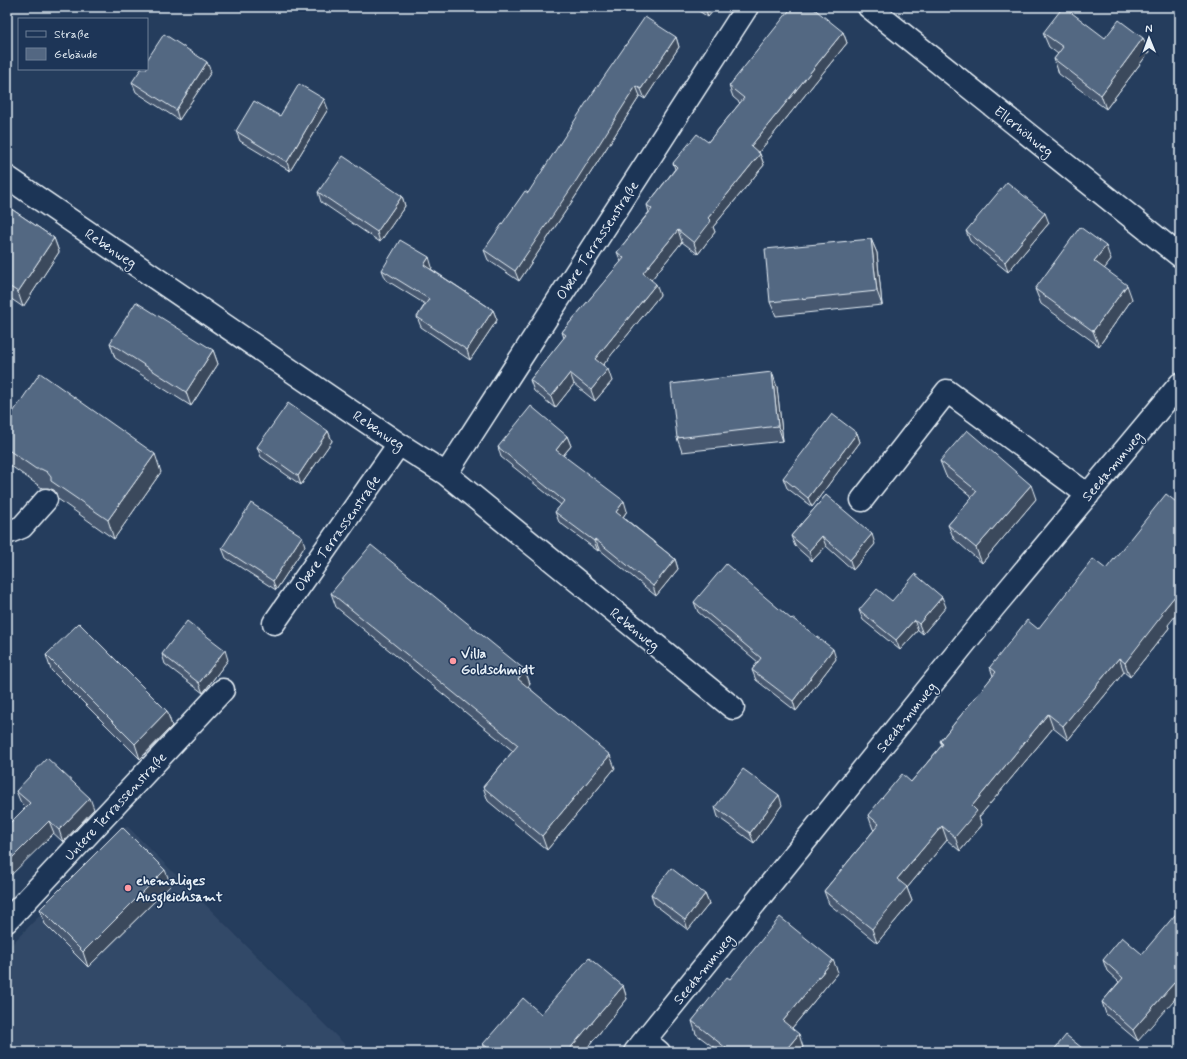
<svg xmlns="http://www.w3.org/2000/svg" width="1187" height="1059" font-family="Mynerve,sans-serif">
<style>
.built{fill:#334a68}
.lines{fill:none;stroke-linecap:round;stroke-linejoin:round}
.minor-casing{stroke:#e8f1f8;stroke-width:25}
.minor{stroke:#1d3557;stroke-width:22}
.wall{fill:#475970;stroke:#e8f1f8}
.shaded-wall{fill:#3a485b;stroke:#e8f1f8}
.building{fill:#536782;stroke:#e8f1f8}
.poi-dot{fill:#ff9aa2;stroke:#1d3557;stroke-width:1.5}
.labels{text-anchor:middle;stroke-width:3;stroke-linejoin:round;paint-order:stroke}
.street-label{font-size:14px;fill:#e8f1f8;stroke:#1d3557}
.poi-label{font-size:14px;font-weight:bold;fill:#e8f1f8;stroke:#1d3557;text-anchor:start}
</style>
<rect width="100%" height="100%" fill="#253d5d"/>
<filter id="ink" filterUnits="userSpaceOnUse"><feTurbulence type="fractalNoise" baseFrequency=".025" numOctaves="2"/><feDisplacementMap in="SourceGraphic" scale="8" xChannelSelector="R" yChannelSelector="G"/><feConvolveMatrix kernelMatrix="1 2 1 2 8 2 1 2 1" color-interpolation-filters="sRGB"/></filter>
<g filter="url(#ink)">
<!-- built -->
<path class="built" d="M 127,826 L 352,1052 L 7,1052 L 7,949 Z"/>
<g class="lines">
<defs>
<path id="minor" d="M 869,7 L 1180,256
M 7,177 L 399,444 L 446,474 L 733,708
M 446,474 L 747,7
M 862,500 L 947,391 L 1088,495
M 7,533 L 22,527 L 46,500
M 274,623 L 399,444
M 7,921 L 223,690
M 645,1040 L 659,1052
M 635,1052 L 994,607 L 1180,384"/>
</defs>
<!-- minor casing -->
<use href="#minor" class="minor-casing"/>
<!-- minor -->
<use href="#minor" class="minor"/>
</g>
<!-- wall -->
<path class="wall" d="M 693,7 L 716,7 L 708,17 Z
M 843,32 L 847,43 L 759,152 L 760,154 L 764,165 L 713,227 L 715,232 L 698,254 L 682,242 L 651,280 L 660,295 L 603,365 L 612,381 L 595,401 L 574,384 L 555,408 L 534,391 L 530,380 L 564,338 L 562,332 L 621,262 L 617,252 L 649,212 L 647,205 L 675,169 L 673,163 L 708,142 L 740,103 L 733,97 L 729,86 Z
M 1043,33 L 1105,38 L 1143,38 L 1149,52 L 1106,109 L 1059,74 L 1054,59 L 1058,54 L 1049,47 Z
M 676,37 L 679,47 L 645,99 L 640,96 L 577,194 L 519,281 L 488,260 L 484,250 L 528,193 Z
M 211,72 L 179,120 L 136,92 L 132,82 Z
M 328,109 L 290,171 L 240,141 L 236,131 L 280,116 Z
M 318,192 L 402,196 L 405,206 L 380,242 L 321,202 Z
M 7,206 L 54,238 L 59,252 L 23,307 L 7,296 Z
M 1049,223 L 1008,272 L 970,241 L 966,231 Z
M 871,239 L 877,253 L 882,305 L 776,316 L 770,302 Z
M 1111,260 L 1104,269 L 1132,299 L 1099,346 L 1041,304 L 1035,289 Z
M 432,267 L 431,269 L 493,310 L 497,320 L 470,360 L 421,327 L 417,317 L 425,304 L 386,280 L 382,270 Z
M 110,343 L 213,350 L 218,364 L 191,406 L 115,358 Z
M 777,387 L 783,441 L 682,452 L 677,438 Z
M 7,421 L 161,472 L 114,539 L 58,499 L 56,493 L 54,490 L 48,488 L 42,488 L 7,463 Z
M 328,431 L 332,441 L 301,485 L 261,457 L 257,447 Z
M 857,433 L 860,442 L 812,507 L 787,488 L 783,478 Z
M 567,436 L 571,446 L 563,456 L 627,511 L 623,517 L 675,559 L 678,569 L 656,596 L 599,549 L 598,551 L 559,522 L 555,512 L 561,505 L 501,457 L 498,447 Z
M 940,461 L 1036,499 L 982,563 L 954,539 L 948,525 L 972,497 L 946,476 Z
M 826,495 L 875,544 L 853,570 L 826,546 L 812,561 L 795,546 L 791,536 Z
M 305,546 L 276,590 L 226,558 L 222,548 Z
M 331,593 L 525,670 L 530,684 L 528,687 L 615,768 L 547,850 L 488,801 L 483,787 L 513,751 L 336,607 Z
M 892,601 L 946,607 L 923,634 L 918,630 L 900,650 L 863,620 L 859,610 Z
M 694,602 L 791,619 L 836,659 L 796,711 L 756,680 L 752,670 L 758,662 L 698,612 Z
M 1168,625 L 1169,628 L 1130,677 L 1124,672 L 1068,740 L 1053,728 L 979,817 L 982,825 L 960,851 L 947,840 L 907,888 L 912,901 L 877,943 L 829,904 L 824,891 L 874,830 L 873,829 L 868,815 L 911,782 L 942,745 L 940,741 L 993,676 L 990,667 L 1038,629 Z
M 162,654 L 228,660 L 203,693 L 165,664 Z
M 46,655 L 167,711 L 172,726 L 140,759 L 51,670 Z
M 16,791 L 94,809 L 63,842 L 21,803 Z
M 782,805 L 754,843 L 718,817 L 715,807 Z
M 171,885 L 88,967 L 45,924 L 40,909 Z
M 651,894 L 705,894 L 709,904 L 688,930 L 654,904 Z
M 1142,954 L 1138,1041 L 1106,1014 L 1102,1002 L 1119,982 L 1107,971 L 1103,960 Z
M 838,972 L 792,1028 L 803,1047 L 799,1052 L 720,1052 L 696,1034 L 692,1021 L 730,979 Z
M 623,986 L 627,999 L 584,1052 L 486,1052 L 483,1044 L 541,1014 Z"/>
<!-- shaded-wall -->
<path class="shaded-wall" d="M 705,7 L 716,7 L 708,17 Z
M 843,32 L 847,43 L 755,157 L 751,146 Z
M 676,37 L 679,47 L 645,99 L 641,89 Z
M 1143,38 L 1149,52 L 1106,109 L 1101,95 Z
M 207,62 L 211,72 L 179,120 L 176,110 Z
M 636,86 L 640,96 L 577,194 L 519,281 L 515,271 Z
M 324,99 L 328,109 L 290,171 L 287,162 Z
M 760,154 L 764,165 L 713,227 L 715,232 L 698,254 L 694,243 L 708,218 Z
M 402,196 L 405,206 L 380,242 L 377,232 Z
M 1045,213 L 1049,223 L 1008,272 L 1005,262 Z
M 678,230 L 682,242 L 647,285 L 643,273 Z
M 54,238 L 59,252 L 23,307 L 18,292 Z
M 871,239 L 877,253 L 882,305 L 877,291 Z
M 1106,246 L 1111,260 L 1099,276 L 1094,261 Z
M 429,257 L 432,267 L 428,275 L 424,265 Z
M 656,284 L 660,295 L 599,370 L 595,359 Z
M 1127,285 L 1132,299 L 1099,346 L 1093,331 Z
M 493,310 L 497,320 L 470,360 L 467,350 Z
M 213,350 L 218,364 L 191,406 L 186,392 Z
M 608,369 L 612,381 L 595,401 L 591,390 Z
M 772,372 L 777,387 L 783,441 L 778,426 Z
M 570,373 L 574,384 L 555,408 L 551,397 Z
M 328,431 L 332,441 L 301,485 L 298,476 Z
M 857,433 L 860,442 L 812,507 L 808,498 Z
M 567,436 L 571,446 L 559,460 L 556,450 Z
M 155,454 L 161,472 L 114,539 L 108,520 Z
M 1031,485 L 1036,499 L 982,563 L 976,548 Z
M 624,501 L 627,511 L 620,521 L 616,512 Z
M 872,534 L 875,544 L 853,570 L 850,560 Z
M 302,536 L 305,546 L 276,590 L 273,581 Z
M 822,536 L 826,546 L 812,561 L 809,551 Z
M 595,539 L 599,549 L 598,551 L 594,541 Z
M 675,559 L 678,569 L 656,596 L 653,586 Z
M 1180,590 L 1180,610 L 1168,625 L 1169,628 L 1130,677 L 1125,663 L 1161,613 Z
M 942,597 L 946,607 L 923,634 L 919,624 Z
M 914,620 L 918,630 L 900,650 L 896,640 Z
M 833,649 L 836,659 L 796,711 L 793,701 Z
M 225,650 L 228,660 L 203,693 L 199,683 Z
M 1119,658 L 1124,672 L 1068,740 L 1063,726 Z
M 525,670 L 530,684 L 523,693 L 518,679 Z
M 167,711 L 172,726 L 140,759 L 135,744 Z
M 1048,714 L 1053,728 L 979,817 L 982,825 L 960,851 L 955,837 L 972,806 Z
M 610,755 L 615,768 L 547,850 L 542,836 Z
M 779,795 L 782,805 L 754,843 L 750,833 Z
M 90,798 L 94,809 L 63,842 L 59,830 Z
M 49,821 L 54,833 L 7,879 L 7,863 Z
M 942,826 L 947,840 L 907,888 L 912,901 L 877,943 L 872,929 L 897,879 Z
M 165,870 L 171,885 L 88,967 L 83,952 Z
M 705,894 L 709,904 L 688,930 L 685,920 Z
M 833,960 L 838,972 L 787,1034 L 783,1021 Z
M 1180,976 L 1180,993 L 1138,1041 L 1133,1030 Z
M 623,986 L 627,999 L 584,1052 L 567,1052 Z
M 799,1034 L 803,1047 L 799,1052 L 784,1052 Z"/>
<!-- building -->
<path class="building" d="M 792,7 L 812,7 L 843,32 L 751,146 L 760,154 L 708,218 L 711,221 L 694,243 L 678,230 L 643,273 L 656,284 L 595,359 L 608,369 L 591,390 L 570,373 L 551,397 L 530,380 L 566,335 L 562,332 L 624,258 L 617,252 L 652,209 L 647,205 L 677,167 L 673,163 L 697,134 L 708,142 L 744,98 L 729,86 Z
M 1063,7 L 1064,7 L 1105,38 L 1119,20 L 1143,38 L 1101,95 L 1054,59 L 1063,47 L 1043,33 Z
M 645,17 L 676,37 L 641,89 L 636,86 L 574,184 L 515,271 L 484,250 L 525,191 L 528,193 L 586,103 Z
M 164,34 L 207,62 L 176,110 L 132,82 L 141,69 L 147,69 L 147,60 Z
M 299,84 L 324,99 L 287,162 L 236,131 L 254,101 L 280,116 Z
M 343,156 L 402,196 L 377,232 L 318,192 Z
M 1007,182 L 1045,213 L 1005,262 L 966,231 Z
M 7,206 L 54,238 L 18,292 L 7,285 Z
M 1080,227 L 1106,246 L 1094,261 L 1127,285 L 1093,331 L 1035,289 Z
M 871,239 L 877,291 L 770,302 L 765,249 Z
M 400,240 L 429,257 L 424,265 L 493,310 L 467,350 L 417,317 L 429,299 L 382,270 Z
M 136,302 L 213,350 L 186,392 L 110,343 Z
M 772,372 L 778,426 L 677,438 L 671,384 Z
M 40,373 L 155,454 L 108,520 L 51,481 L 51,477 L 47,472 L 41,469 L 36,469 L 7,449 L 7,421 Z
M 288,403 L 328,431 L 298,476 L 257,447 Z
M 531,406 L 567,436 L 556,450 L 624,501 L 616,512 L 675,559 L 653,586 L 595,539 L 594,541 L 555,512 L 564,501 L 498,447 Z
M 832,414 L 857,433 L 808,498 L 783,478 Z
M 967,430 L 1031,485 L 976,548 L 948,525 L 977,491 L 940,461 Z
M 1166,494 L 1180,505 L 1180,590 L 1161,613 L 1163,614 L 1125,663 L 1119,658 L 1063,726 L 1048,714 L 972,806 L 977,811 L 955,837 L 942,826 L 897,879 L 907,887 L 872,929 L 824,891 L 879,824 L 868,815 L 902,774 L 911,782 L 943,744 L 940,741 L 996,672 L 990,667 L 1027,620 L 1038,629 L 1093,559 L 1106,569 Z
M 826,495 L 872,534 L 850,560 L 822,536 L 809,551 L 791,536 Z
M 251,503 L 302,536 L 273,581 L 222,548 Z
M 371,545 L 525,670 L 518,679 L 610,755 L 542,836 L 483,787 L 518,745 L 331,593 Z
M 726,564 L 791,619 L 792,618 L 833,649 L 793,701 L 752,670 L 761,658 L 694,602 Z
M 915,574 L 942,597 L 919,624 L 914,620 L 896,640 L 859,610 L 877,589 L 892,601 Z
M 187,621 L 225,650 L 199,683 L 162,654 Z
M 79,623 L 167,711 L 135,744 L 46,655 Z
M 47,758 L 90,798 L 59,830 L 49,821 L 7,863 L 7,826 L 30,803 L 16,791 Z
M 743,769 L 779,795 L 750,833 L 715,807 Z
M 122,827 L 165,870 L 83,952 L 40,909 Z
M 671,868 L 705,894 L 685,920 L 651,894 Z
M 1180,909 L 1180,976 L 1133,1030 L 1102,1002 L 1123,978 L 1103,960 L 1122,937 L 1142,954 Z
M 780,917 L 833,960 L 783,1021 L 799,1034 L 784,1052 L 731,1052 L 692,1021 L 727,977 L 730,979 Z
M 589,958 L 623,986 L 567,1052 L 492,1052 L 493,1052 L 483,1044 L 523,998 L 541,1014 Z
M 1066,1035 L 1087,1052 L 1052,1052 Z"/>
</g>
<!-- markers -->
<g class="poi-dot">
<circle cx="453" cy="661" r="4"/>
<circle cx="128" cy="888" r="4"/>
</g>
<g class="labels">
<!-- street labels -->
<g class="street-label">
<text transform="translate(1024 131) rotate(39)" y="5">Ellerhöhweg</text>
<text transform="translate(597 240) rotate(-57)" y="5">Obere Terrassenstraße</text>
<text transform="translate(111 248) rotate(34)" y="5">Rebenweg</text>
<text transform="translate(379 430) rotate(34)" y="5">Rebenweg</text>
<text transform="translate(1112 466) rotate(-50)" y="5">Seedammweg</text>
<text transform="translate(337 533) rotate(-55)" y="5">Obere Terrassenstraße</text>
<text transform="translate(635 629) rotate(39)" y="5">Rebenweg</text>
<text transform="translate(906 717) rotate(-51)" y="5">Seedammweg</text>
<text transform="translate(115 806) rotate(-47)" y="5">Untere Terrassenstraße</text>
<text transform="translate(703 969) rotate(-51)" y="5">Seedammweg</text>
</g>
<!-- poi labels -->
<g class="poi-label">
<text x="461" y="658">Villa<tspan x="461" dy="16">Goldschmidt</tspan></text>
<text x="136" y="885">ehemaliges<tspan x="136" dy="16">Ausgleichsamt</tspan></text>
</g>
</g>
<!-- margin -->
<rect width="1187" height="1059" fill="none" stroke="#1d3557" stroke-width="24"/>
<rect x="12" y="12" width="1163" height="1035" fill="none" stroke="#e8f1f8" stroke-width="1.5" filter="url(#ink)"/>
<!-- legend -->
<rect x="18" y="18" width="130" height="52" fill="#1d3557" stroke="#6e8097"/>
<rect x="26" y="31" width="20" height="6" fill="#1d3557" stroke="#6e8097"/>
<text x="54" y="38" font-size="12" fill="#e8f1f8">Straße</text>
<rect x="26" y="48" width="20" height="12" fill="#536782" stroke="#6e8097"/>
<text x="54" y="58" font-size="12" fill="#e8f1f8">Gebäude</text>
<!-- north arrow -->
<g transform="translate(1149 38) rotate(359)" stroke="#1d3557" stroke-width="3" paint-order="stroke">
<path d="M0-3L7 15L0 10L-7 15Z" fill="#e8f1f8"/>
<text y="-6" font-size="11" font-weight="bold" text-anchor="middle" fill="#e8f1f8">N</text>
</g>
</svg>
